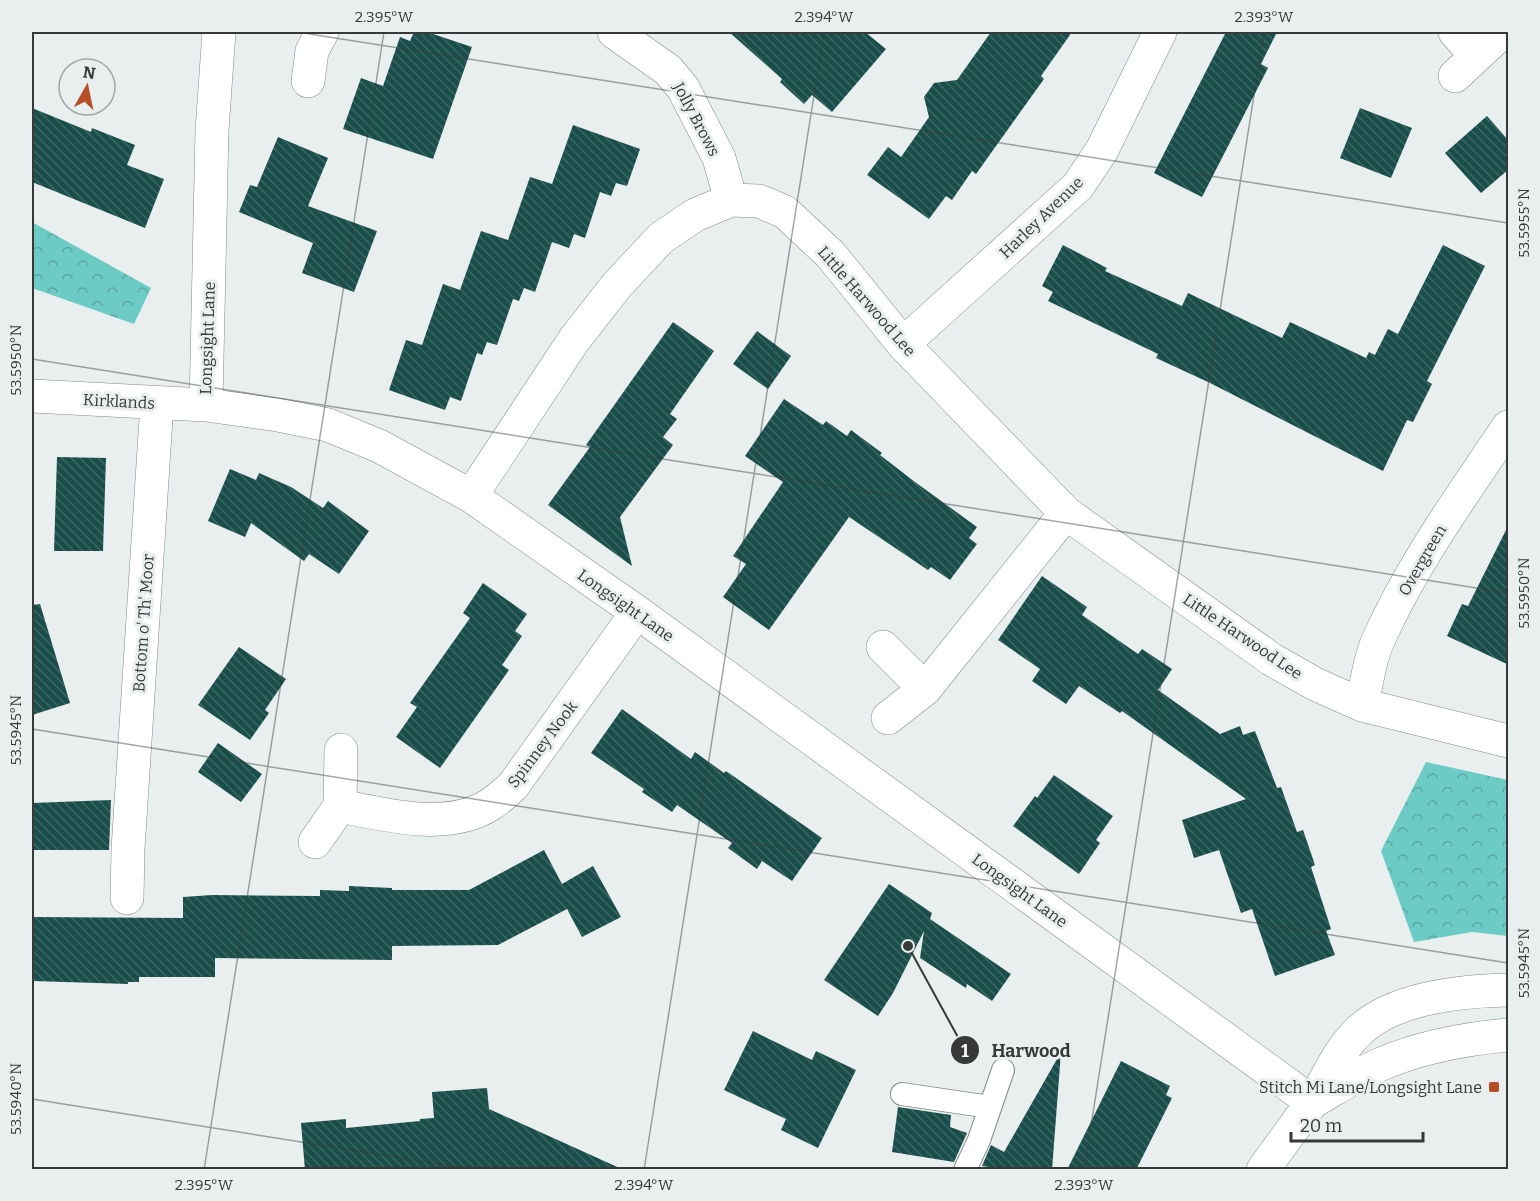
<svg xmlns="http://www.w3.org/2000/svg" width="1540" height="1201" font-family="Bitter,serif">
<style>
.forest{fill:url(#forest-crowns)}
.building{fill:url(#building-back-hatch)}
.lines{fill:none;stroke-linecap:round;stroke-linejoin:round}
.service-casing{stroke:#848989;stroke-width:24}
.minor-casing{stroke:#848989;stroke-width:34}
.tertiary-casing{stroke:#848989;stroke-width:34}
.service{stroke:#fff;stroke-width:22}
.minor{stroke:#fff;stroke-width:33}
.tertiary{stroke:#fff;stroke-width:33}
.ticks{fill:none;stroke:#373939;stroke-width:1.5;stroke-opacity:0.45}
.poi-dot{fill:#b54e26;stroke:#e9efef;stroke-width:2}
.labels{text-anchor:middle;stroke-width:6;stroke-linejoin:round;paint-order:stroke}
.street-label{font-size:16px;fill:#373939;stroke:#e9efef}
.poi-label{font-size:16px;fill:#373939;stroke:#e9efef;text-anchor:end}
.leader{fill:none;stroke:#373939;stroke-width:2}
.callout-dot{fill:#373939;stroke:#e9efef;stroke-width:2}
.mark-label{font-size:18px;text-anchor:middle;font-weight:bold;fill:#fff}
.callout-label{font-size:18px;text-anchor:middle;font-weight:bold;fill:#373939;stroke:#e9efef;stroke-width:6;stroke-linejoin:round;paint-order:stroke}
.neatline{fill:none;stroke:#373939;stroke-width:2}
.ticks-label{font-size:15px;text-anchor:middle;fill:#373939}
</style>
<defs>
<pattern id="forest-crowns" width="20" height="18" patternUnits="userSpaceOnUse" patternTransform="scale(1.5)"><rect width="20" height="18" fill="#6dcbc6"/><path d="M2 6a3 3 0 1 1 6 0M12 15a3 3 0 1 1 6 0" fill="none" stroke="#5aa6a2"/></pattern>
<pattern id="building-back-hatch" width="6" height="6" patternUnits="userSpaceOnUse" patternTransform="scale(1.5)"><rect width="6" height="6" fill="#1a4e4b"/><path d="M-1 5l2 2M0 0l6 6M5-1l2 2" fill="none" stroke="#3c6663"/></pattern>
</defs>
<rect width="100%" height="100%" fill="#e9efef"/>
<!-- forest -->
<path class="forest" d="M 32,222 L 151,288 L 134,324 L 32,288 Z
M 1426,762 L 1508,780 L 1508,936 L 1472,932 L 1414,942 L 1381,851 Z"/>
<!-- building -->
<path class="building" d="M 414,32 L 427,32 L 472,47 L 433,159 L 343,129 L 361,78 L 383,86 L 400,37 L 410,41 Z
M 729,32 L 865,32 L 886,49 L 832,112 L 812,95 L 804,104 L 780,82 L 782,79 Z
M 991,32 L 1072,32 L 1041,76 L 1044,79 L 976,174 L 972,171 L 952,200 L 946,196 L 929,219 L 867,175 L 888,147 L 901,157 L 929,117 L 924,97 L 934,83 L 957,80 Z
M 1226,32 L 1277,32 L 1261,64 L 1268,68 L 1202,197 L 1154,173 Z
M 32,108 L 91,132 L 92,128 L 135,145 L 127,165 L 164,179 L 145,228 L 32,182 Z
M 1360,108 L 1412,128 L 1391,178 L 1340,158 Z
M 1487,116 L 1509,141 L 1509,169 L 1481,193 L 1445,153 Z
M 573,125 L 640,149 L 627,186 L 616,183 L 611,196 L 600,192 L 585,238 L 574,234 L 569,248 L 552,242 L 535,292 L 524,288 L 519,301 L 513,299 L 497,345 L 487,342 L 482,355 L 477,353 L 461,401 L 450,397 L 445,410 L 389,390 L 406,340 L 422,345 L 443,284 L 460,290 L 481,231 L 508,240 L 530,177 L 552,184 Z
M 278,137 L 328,158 L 308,206 L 377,231 L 354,292 L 302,273 L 313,243 L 239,212 L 250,185 L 257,187 Z
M 1063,245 L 1107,268 L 1105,271 L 1182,306 L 1188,293 L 1282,338 L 1290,322 L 1366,358 L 1369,352 L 1375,355 L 1388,329 L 1398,334 L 1443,245 L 1485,266 L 1427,381 L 1432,384 L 1413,422 L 1407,420 L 1383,471 L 1208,382 L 1156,358 L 1158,354 L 1048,301 L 1053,292 L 1042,286 Z
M 673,322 L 714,351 L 670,414 L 677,419 L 663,437 L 673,445 L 620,517 L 632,566 L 548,505 L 590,447 L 586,445 Z
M 757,331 L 791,356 L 768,389 L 733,364 Z
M 784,399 L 823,425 L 826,421 L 847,436 L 851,430 L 882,453 L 880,455 L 915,482 L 977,527 L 969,538 L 977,544 L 950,580 L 931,567 L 928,570 L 849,517 L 769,630 L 723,597 L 746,564 L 733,556 L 783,482 L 745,456 Z
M 57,457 L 106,458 L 103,551 L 54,551 Z
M 230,469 L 256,480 L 259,473 L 291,487 L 323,508 L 328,501 L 369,531 L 339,574 L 309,554 L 304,561 L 251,523 L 245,537 L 208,521 Z
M 1509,524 L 1509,665 L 1447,636 L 1462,604 L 1468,606 Z
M 1042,576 L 1087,607 L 1082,615 L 1138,654 L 1142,649 L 1172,669 L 1158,690 L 1220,734 L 1240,726 L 1243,735 L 1255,731 L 1277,788 L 1281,787 L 1297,832 L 1303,830 L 1315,865 L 1311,867 L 1331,929 L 1326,931 L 1335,955 L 1275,976 L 1252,909 L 1241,913 L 1219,850 L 1194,858 L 1182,820 L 1246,799 L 1122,711 L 1120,713 L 1079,686 L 1066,704 L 1032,681 L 1040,669 L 998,640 Z
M 483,583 L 527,614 L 515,631 L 522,636 L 502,665 L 509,670 L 440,768 L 396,737 L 417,707 L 410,703 L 470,618 L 463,613 Z
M 40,604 L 70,703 L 32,715 L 32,605 Z
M 239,647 L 286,679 L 265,710 L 269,713 L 250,740 L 198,705 Z
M 622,709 L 691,759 L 695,752 L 724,773 L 726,771 L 822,838 L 792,881 L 762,861 L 757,869 L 728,848 L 732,843 L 677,805 L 672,812 L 642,792 L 644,789 L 591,753 Z
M 218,743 L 262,774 L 241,802 L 198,772 Z
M 1054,775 L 1113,816 L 1096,840 L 1100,843 L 1079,874 L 1013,826 L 1035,796 L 1037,798 Z
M 111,800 L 109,850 L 32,850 L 32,803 Z
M 544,850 L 562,884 L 593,866 L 621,917 L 582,937 L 567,909 L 498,945 L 392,946 L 392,960 L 215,958 L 215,977 L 139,977 L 139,982 L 128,982 L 128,984 L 32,981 L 32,917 L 183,918 L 183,897 L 212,895 L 320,896 L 320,890 L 349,891 L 349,886 L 392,888 L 392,890 L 469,890 Z
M 889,884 L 932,913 L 930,919 L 1011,974 L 992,1001 L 967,984 L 966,988 L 920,958 L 924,931 L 893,993 L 878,1016 L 824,980 Z
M 753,1031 L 812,1060 L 816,1051 L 856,1070 L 818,1148 L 781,1130 L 786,1119 L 724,1090 Z
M 1061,1052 L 1052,1170 L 994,1170 L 995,1168 L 982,1166 L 991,1145 L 1004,1152 Z
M 1121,1061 L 1170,1086 L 1166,1095 L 1172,1098 L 1136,1170 L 1067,1170 Z
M 487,1088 L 489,1109 L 624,1170 L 305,1170 L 301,1123 L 346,1119 L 346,1128 L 420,1121 L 420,1119 L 434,1118 L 432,1092 Z
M 898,1107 L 951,1115 L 950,1127 L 967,1133 L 954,1162 L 892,1152 Z"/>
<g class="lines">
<defs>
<path id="service" d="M 902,1094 L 990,1107
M 965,1170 L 979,1140 L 1003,1070"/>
<path id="minor" d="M 614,32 L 668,70 L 683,88 L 719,158 L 731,200
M 1455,32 L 1476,56
M 1455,76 L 1500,34
M 308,81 L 312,51 L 322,32
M 903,344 L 1078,186 L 1102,150 L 1160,32
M 32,396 L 206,405 L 278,415 L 328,425 L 379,446 L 471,496 L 637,612 L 1312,1102
M 206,405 L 212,130 L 219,32
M 471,496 L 574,340 L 617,285 L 661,238 L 695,215 L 731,200 L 759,201 L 785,212 L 831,255 L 903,344 L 1066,513 L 1271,659 L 1315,684 L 1362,705 L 1508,741
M 883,647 L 925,689
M 1362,705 C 1367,681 1370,656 1381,634 C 1415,560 1463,494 1508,427
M 888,718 L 925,689 L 1066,513
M 340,806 C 386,815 448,832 491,804 C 499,799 506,792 513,786 L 637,612
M 315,842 L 340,806 L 341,750
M 127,898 L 128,849 L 157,403"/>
<path id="tertiary" d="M 1314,1101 C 1335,1089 1356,1075 1379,1065 C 1420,1047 1463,1039 1508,1035
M 1263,1170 C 1279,1147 1296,1125 1312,1102 C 1328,1078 1338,1050 1360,1030 C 1396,997 1462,991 1508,990"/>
</defs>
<!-- service casing -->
<use href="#service" class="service-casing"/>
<!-- minor casing -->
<use href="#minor" class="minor-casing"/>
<!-- tertiary casing -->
<use href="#tertiary" class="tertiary-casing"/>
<!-- service -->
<use href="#service" class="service"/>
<!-- minor -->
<use href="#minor" class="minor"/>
<!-- tertiary -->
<use href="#tertiary" class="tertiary"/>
</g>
<!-- ticks -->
<path class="ticks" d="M 297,32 L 1508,223M 32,359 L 1508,593M 32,729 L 1508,963M 32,1099 L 476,1170M 204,1170 L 384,32M 644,1170 L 824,32M 1084,1170 L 1264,32"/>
<!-- markers -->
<rect class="poi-dot" x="1488" y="1081" width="12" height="12" rx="3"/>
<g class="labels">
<!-- street labels -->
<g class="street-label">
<text transform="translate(697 119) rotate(62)" y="6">Jolly Brows</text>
<text transform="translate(1041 217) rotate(-44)" y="6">Harley Avenue</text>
<text transform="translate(867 301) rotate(49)" y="6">Little Harwood Lee</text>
<text transform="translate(207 338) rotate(-88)" y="6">Longsight Lane</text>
<text transform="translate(119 401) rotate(3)" y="6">Kirklands</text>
<text transform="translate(1422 560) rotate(-60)" y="6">Overgreen</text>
<text transform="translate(626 605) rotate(35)" y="6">Longsight Lane</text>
<text transform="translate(143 623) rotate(-86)" y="6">Bottom o' Th' Moor</text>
<text transform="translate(1243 636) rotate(34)" y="6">Little Harwood Lee</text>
<text transform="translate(542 744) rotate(-53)" y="6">Spinney Nook</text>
<text transform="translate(1020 890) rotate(36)" y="6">Longsight Lane</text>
</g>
<!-- poi labels -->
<g class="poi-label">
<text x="1482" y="1093">Stitch Mi Lane/Longsight Lane</text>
</g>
</g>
<!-- callouts -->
<path class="leader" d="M908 946L965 1050"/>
<g class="callout-dot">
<circle cx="908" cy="946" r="6"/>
<circle cx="965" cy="1050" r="15"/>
</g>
<g class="mark-label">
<text x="965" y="1057">1</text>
</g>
<g class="callout-label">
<text x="1031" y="1057">Harwood</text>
</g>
<!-- border -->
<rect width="1540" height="1201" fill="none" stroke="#e9efef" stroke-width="66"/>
<!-- north arrow -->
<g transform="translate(87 87) rotate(9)"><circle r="28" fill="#e9efef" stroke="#a2a6a6" stroke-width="1.5"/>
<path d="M0-4.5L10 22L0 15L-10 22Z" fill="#b54e26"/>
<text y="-9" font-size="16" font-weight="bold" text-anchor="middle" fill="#373939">N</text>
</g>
<!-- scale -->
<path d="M1291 1132v9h132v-9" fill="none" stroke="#373939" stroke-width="3"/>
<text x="1300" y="1132" font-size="18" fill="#373939" stroke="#e9efef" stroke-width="4.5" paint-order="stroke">20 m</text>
<rect x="33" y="33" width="1474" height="1135" class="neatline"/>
<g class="ticks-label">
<text x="384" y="22">2.395°W</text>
<text x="824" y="22">2.394°W</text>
<text x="1264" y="22">2.393°W</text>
<text transform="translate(1524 223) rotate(-90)" y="5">53.5955°N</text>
<text transform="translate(16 360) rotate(-90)" y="5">53.5950°N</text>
<text transform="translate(1524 593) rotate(-90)" y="5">53.5950°N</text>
<text transform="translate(16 730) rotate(-90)" y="5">53.5945°N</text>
<text transform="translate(1524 963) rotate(-90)" y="5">53.5945°N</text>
<text transform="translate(16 1099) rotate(-90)" y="5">53.5940°N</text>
<text x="204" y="1190">2.395°W</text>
<text x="644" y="1190">2.394°W</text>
<text x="1084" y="1190">2.393°W</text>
</g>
</svg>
